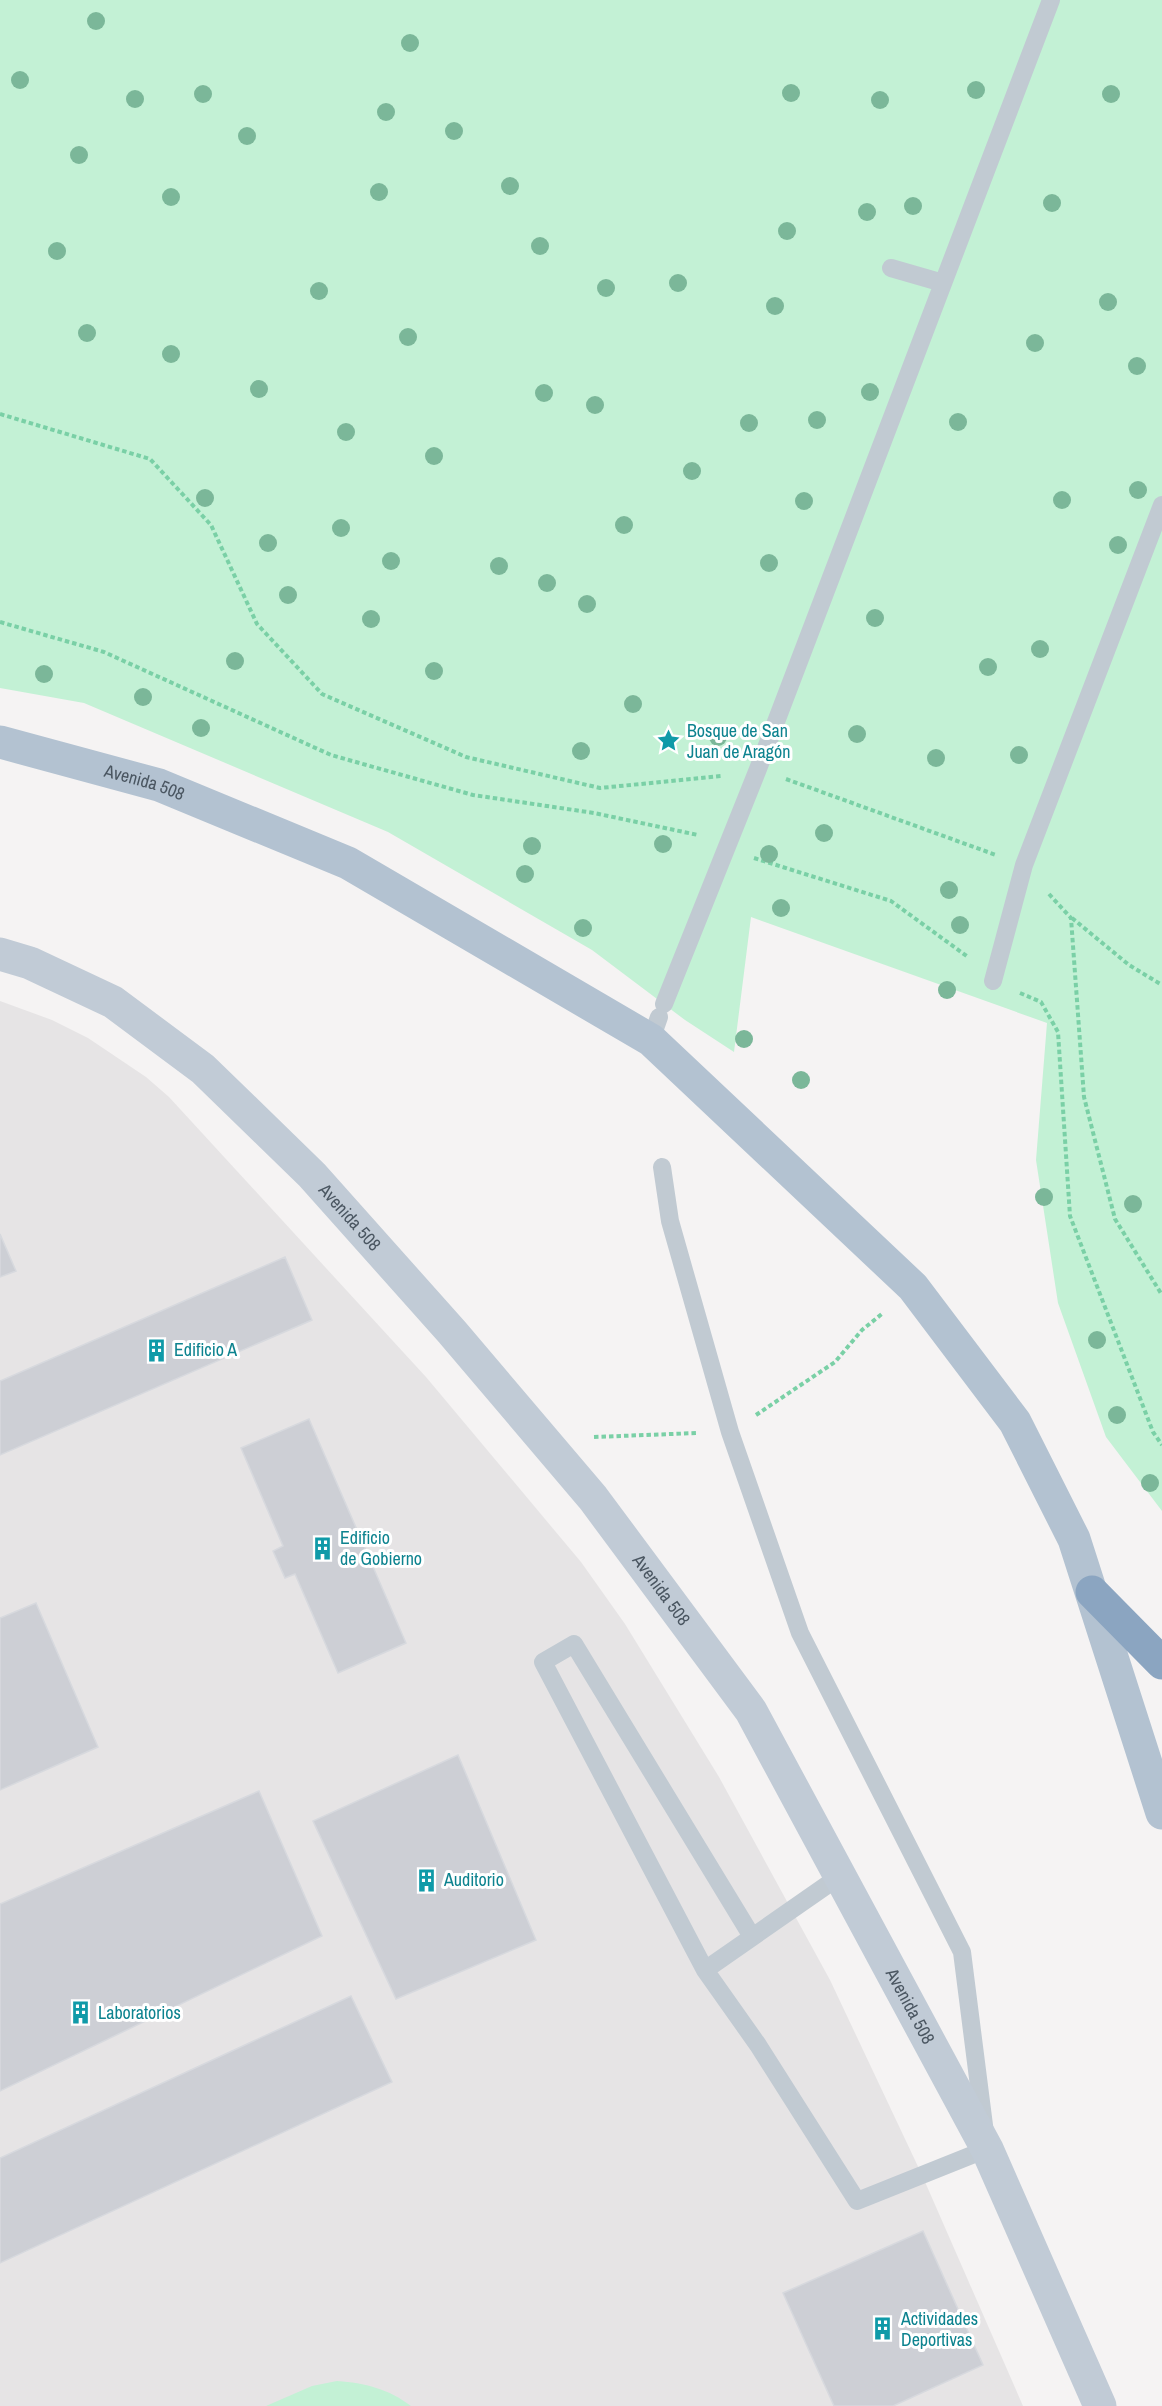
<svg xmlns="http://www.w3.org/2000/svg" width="1162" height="2406" font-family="'Archivo Narrow',sans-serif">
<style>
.education{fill:#e6e4e5}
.green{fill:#c3f1d5}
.building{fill:#cdcfd5;stroke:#d7d9de;stroke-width:1.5}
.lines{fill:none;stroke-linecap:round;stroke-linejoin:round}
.path{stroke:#7ad0a6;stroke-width:4;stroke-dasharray:4.5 3;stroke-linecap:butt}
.lane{stroke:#c1cad2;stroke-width:18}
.secondary{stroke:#c1cbd6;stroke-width:33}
.primary{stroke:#b3c2d1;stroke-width:33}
.highway{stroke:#8ba5c1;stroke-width:33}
.tree{fill:#7bb799}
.labels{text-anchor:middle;stroke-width:6;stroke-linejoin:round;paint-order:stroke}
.culture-label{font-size:18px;fill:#0d838f;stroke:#fff;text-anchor:start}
.street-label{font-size:18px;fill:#4a5661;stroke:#fff}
</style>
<rect width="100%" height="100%" fill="#f5f3f3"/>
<!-- education -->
<path class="education" d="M 0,1001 L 52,1020 L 88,1038 L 146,1077 L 169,1097 L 426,1377 L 581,1562 L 625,1624 L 719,1777 L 830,1980 L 922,2175 L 1023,2406 L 0,2406 Z"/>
<!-- green -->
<path class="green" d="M 0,0 L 1162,0 L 1162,1511 L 1106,1437 L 1058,1303 L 1036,1160 L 1047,1023 L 751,917 L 734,1052 L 685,1020 L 592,950 L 388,832 L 84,703 L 0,688 Z
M 337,2381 C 365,2383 389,2389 411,2406 L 266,2406 L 312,2386 Z"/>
<!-- building -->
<path class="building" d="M 0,1234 L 16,1271 L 0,1277 Z
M 285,1257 L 312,1320 L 0,1455 L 0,1381 Z
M 309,1419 L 406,1643 L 338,1673 L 295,1574 L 285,1578 L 273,1551 L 283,1546 L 241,1448 Z
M 36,1603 L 98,1747 L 0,1790 L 0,1618 Z
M 458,1755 L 536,1940 L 396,1999 L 313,1821 Z
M 259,1791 L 322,1936 L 0,2091 L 0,1904 Z
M 351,1996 L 392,2082 L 0,2263 L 0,2158 Z
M 923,2231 L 983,2365 L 893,2406 L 834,2406 L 783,2293 Z"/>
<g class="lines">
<!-- path -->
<path class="path" d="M 0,414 L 150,459 L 211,525 L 257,624 L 322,694 L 466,757 L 600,788 L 721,776
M 0,622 L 104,652 L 331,755 L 473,795 L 594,813 L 698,835
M 786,779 L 996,855
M 754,858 L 891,901 L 968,957
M 1049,894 L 1071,918 L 1084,1097 L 1115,1219 L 1162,1295
M 1072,918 L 1129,965 L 1162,985
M 1020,993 L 1041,1002 L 1058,1032 L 1070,1216 L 1153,1432 L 1162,1445
M 756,1415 L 835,1362 L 862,1330 L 883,1313
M 594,1437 L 697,1433"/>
<!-- lane -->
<path class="lane" d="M 891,268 L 943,283
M 993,981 L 1024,865 L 1162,505
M 664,1004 L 758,769 L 1051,0
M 651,1040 L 659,1017
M 662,1167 L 670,1221 L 730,1432 L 800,1633 L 962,1952 L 987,2149 L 857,2201 L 758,2045 L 705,1970 L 543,1662 L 574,1644 L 751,1935
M 705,1970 L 840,1876"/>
<!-- secondary -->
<path class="secondary" id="s1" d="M 0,954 L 30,963 L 113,1002 L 203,1069 L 312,1175 L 452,1332 L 593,1498 L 751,1711 L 987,2149 L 1100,2406"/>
<!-- primary -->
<path class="primary" id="s2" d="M 0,742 L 159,785 L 348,863 L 651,1040 L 913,1287 L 1015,1422 L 1074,1539 L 1162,1813"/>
<!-- highway -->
<path class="highway" d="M 1092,1592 L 1162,1663"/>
</g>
<!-- trees -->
<g class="tree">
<circle cx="96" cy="21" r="9"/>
<circle cx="410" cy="43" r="9"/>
<circle cx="20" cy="80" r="9"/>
<circle cx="976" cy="90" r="9"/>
<circle cx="791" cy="93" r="9"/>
<circle cx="203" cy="94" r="9"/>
<circle cx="1111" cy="94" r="9"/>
<circle cx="135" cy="99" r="9"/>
<circle cx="880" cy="100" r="9"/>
<circle cx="386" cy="112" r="9"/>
<circle cx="454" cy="131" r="9"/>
<circle cx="247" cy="136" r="9"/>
<circle cx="79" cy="155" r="9"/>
<circle cx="510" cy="186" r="9"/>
<circle cx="379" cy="192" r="9"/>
<circle cx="171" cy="197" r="9"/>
<circle cx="1052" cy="203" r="9"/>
<circle cx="913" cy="206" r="9"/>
<circle cx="867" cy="212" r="9"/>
<circle cx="787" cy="231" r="9"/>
<circle cx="540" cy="246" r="9"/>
<circle cx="57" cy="251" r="9"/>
<circle cx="678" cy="283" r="9"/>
<circle cx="606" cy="288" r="9"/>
<circle cx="319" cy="291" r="9"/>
<circle cx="1108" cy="302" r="9"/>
<circle cx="775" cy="306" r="9"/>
<circle cx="87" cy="333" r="9"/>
<circle cx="408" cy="337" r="9"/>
<circle cx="1035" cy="343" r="9"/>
<circle cx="171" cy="354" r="9"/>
<circle cx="1137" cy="366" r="9"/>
<circle cx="259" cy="389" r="9"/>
<circle cx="870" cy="392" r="9"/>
<circle cx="544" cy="393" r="9"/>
<circle cx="595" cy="405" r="9"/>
<circle cx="817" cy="420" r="9"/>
<circle cx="958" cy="422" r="9"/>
<circle cx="749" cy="423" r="9"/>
<circle cx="346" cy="432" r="9"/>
<circle cx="434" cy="456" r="9"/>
<circle cx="692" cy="471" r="9"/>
<circle cx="1138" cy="490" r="9"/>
<circle cx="205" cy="498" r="9"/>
<circle cx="1062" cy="500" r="9"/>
<circle cx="804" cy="501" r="9"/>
<circle cx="624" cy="525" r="9"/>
<circle cx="341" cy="528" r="9"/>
<circle cx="268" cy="543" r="9"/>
<circle cx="1118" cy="545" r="9"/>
<circle cx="391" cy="561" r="9"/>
<circle cx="769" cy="563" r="9"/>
<circle cx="499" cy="566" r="9"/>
<circle cx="547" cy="583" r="9"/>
<circle cx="288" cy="595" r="9"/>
<circle cx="587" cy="604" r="9"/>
<circle cx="875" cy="618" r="9"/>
<circle cx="371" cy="619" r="9"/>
<circle cx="1040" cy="649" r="9"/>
<circle cx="235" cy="661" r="9"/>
<circle cx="988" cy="667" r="9"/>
<circle cx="434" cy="671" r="9"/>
<circle cx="44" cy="674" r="9"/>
<circle cx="143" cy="697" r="9"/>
<circle cx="633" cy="704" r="9"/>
<circle cx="201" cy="728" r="9"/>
<circle cx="857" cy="734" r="9"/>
<circle cx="718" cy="737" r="9"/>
<circle cx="581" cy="751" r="9"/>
<circle cx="1019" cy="755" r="9"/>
<circle cx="936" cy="758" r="9"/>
<circle cx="824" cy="833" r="9"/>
<circle cx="663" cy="844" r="9"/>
<circle cx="532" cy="846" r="9"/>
<circle cx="769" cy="854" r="9"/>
<circle cx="525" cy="874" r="9"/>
<circle cx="949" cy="890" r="9"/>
<circle cx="781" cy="908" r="9"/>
<circle cx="960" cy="925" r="9"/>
<circle cx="583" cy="928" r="9"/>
<circle cx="947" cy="990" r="9"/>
<circle cx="744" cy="1039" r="9"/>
<circle cx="801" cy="1080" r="9"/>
<circle cx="1044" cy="1197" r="9"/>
<circle cx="1133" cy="1204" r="9"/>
<circle cx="1097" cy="1340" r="9"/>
<circle cx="1117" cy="1415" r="9"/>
<circle cx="1150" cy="1483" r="9"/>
</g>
<!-- icons -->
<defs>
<symbol id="sight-bare" viewBox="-9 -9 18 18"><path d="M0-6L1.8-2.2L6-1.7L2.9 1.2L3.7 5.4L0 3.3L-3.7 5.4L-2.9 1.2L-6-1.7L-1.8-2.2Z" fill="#0f9aa8" stroke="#fff" stroke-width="2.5" paint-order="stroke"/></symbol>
<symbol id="building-bare" viewBox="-9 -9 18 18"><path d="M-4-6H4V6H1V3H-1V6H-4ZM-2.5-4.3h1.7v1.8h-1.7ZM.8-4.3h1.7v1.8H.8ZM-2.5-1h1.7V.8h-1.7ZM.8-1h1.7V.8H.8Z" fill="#0f9aa8" stroke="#fff" stroke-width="2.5" paint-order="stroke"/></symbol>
</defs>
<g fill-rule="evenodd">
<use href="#sight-bare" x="652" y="724" width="33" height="33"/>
<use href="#building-bare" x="140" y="1334" width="33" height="33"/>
<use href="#building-bare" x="306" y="1532" width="33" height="33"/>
<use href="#building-bare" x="410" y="1864" width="33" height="33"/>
<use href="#building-bare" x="64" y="1996" width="33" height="33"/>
<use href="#building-bare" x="866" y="2312" width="33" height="33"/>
</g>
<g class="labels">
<!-- culture labels -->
<g class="culture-label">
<text x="687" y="737">Bosque de San<tspan x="687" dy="21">Juan de Aragón</tspan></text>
<text x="174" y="1356">Edificio A</text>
<text x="340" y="1544">Edificio<tspan x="340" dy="21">de Gobierno</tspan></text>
<text x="444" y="1886">Auditorio</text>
<text x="98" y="2019">Laboratorios</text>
<text x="901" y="2325">Actividades<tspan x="901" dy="21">Deportivas</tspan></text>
</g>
<!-- street labels -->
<g class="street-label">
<text dy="6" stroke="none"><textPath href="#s2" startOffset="150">Avenida 508</textPath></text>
<text dy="6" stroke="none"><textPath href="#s1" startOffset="444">Avenida 508</textPath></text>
<text dy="6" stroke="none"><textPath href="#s1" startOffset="930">Avenida 508</textPath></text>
<text dy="6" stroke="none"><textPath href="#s1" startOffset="1416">Avenida 508</textPath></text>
</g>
</g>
</svg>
